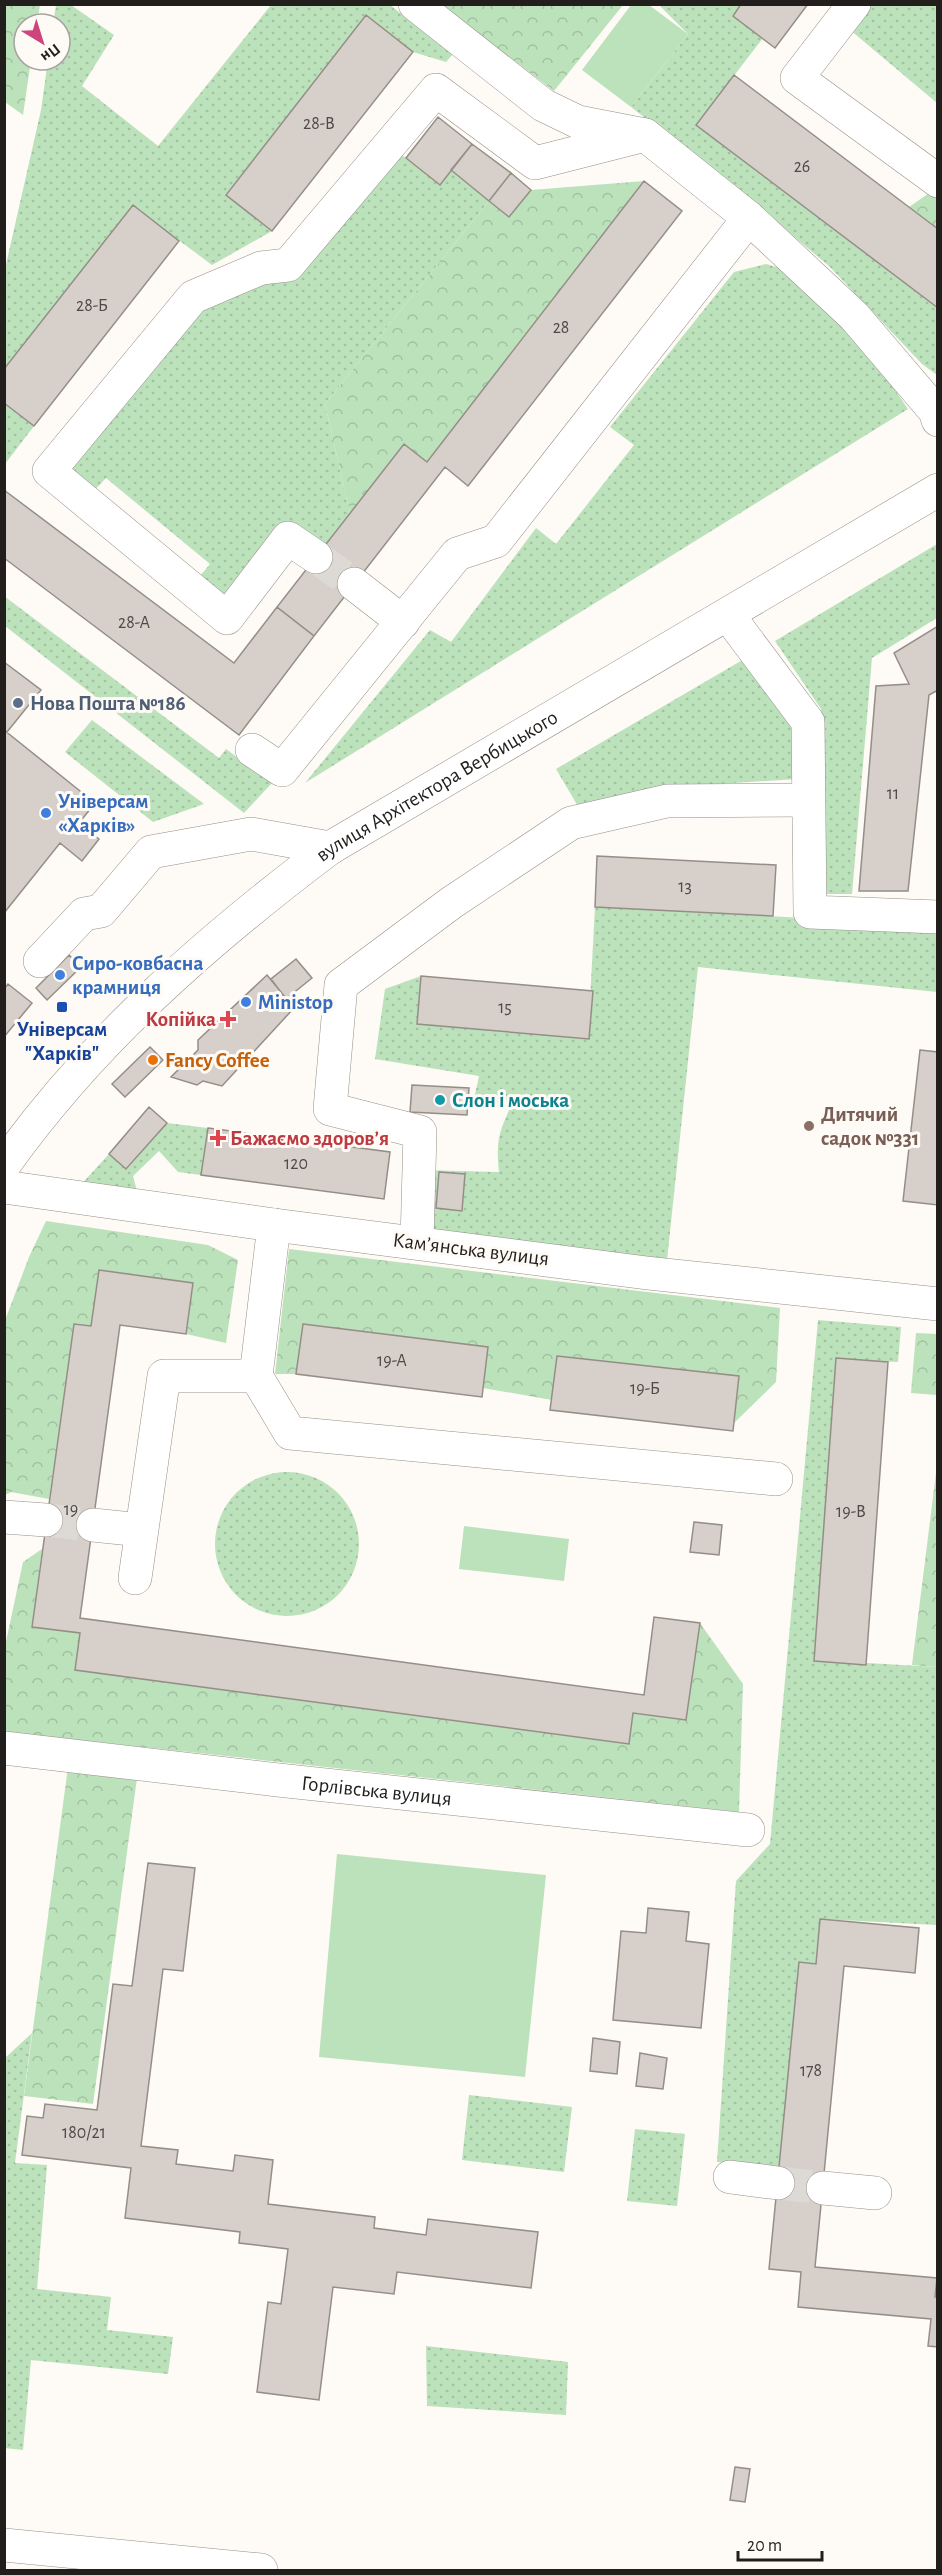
<svg xmlns="http://www.w3.org/2000/svg" width="942" height="2575" font-family="'Alegreya Sans',sans-serif">
<style>
.grass{fill:url(#grass-dots)}
.forest{fill:url(#forest-crowns)}
.garden{fill:#bce2bb}
.building{fill:#d7cfc9;stroke:#958e87;stroke-width:1.5}
.lines{fill:none;stroke-linecap:round;stroke-linejoin:round}
.minor-tunnel{stroke:#ddd9d4;stroke-width:33;stroke-dasharray:33 16;stroke-linecap:butt}
.minor-casing{stroke:#968f88;stroke-width:34}
.major-casing{stroke:#968f88;stroke-width:34}
.minor{stroke:#fff;stroke-width:33}
.major{stroke:#fff;stroke-width:33}
.service-dot{fill:#5c6f8a;stroke:#fefaf5;stroke-width:2}
.shop-dot{fill:#3f7fe0;stroke:#fefaf5;stroke-width:2}
.transit-dot{fill:#1a4fb4;stroke:#fefaf5;stroke-width:2}
.health-dot{fill:#e0444e;stroke:#fefaf5;stroke-width:2}
.food-dot{fill:#e8710a;stroke:#fefaf5;stroke-width:2}
.culture-dot{fill:#0f9aa8;stroke:#fefaf5;stroke-width:2}
.education-dot{fill:#8d6e63;stroke:#fefaf5;stroke-width:2}
.labels{text-anchor:middle;stroke-width:6;stroke-linejoin:round;paint-order:stroke}
.number-label{font-size:18px;fill:#4e4a47}
.service-label{font-size:21px;font-weight:bold;fill:#4e5e75;stroke:#fefaf5;text-anchor:start}
.street-label{font-size:21px;fill:#211e1c;stroke:#fefaf5}
.shop-label{font-size:21px;font-weight:bold;fill:#366cbe;stroke:#fefaf5;text-anchor:start}
.health-label{font-size:21px;font-weight:bold;fill:#be3a42;stroke:#fefaf5;text-anchor:end}
.transit-label{font-size:21px;font-weight:bold;fill:#164399;stroke:#fefaf5}
.food-label{font-size:21px;font-weight:bold;fill:#c56008;stroke:#fefaf5;text-anchor:start}
.culture-label{font-size:21px;font-weight:bold;fill:#0d838f;stroke:#fefaf5;text-anchor:start}
.education-label{font-size:21px;font-weight:bold;fill:#785e54;stroke:#fefaf5;text-anchor:start}
</style>
<defs>
<pattern id="grass-dots" width="8" height="8" patternUnits="userSpaceOnUse" patternTransform="scale(1.5)"><rect width="8" height="8" fill="#bce2bb"/><path d="M2 2h.1M6 6h.1" fill="none" stroke="#a1c1a0" stroke-width="1.8" stroke-linecap="round"/></pattern>
<pattern id="forest-crowns" width="20" height="18" patternUnits="userSpaceOnUse" patternTransform="scale(1.5)"><rect width="20" height="18" fill="#bce2bb"/><path d="M2 6a3 3 0 1 1 6 0M12 15a3 3 0 1 1 6 0" fill="none" stroke="#a1c1a0"/></pattern>
</defs>
<rect width="100%" height="100%" fill="#fefaf5"/>
<!-- grass -->
<path class="grass" d="M 56,5 L 71,5 L 114,35 L 82,86 L 158,146 L 271,5 L 390,5 L 453,54 L 446,62 L 413,52 L 366,16 L 226,194 L 272,231 L 212,265 L 133,206 L 5,369 L 5,269 L 41,110 L 48,60 L 60,60 L 60,24 L 53,24 Z
M 659,5 L 741,5 L 733,16 L 763,38 L 696,125 L 937,308 L 937,375 L 922,364 L 829,266 L 744,195 L 631,107 L 688,34 Z
M 866,5 L 937,5 L 937,103 L 849,29 Z
M 397,151 L 440,185 L 451,170 L 489,201 L 325,404 L 350,513 L 319,554 L 283,527 L 224,603 L 195,582 L 210,564 L 106,478 L 91,494 L 59,468 L 197,302 L 267,274 Z
M 766,264 L 797,273 L 842,313 L 908,409 L 305,783 L 430,630 L 451,642 L 536,528 L 556,544 L 634,445 L 610,427 L 734,272 Z
M 5,403 L 34,426 L 5,464 Z
M 937,544 L 937,618 L 872,658 L 852,894 L 824,894 L 821,709 L 775,641 Z
M 4,596 L 219,758 L 226,749 L 272,783 L 244,813 L 5,626 Z
M 751,655 L 801,724 L 797,779 L 671,787 L 579,808 L 556,769 Z
M 92,720 L 204,804 L 153,822 L 65,752 Z
M 595,907 L 937,925 L 937,992 L 698,967 L 667,1260 L 423,1230 L 422,1170 L 499,1172 C 496,1144 498,1134 510,1108 L 473,1104 L 479,1076 L 375,1059 L 385,989 L 421,976 L 417,1023 L 588,1038 Z
M 167,1123 L 208,1128 L 201,1175 L 178,1172 L 159,1151 L 133,1176 L 138,1195 L 77,1189 L 109,1154 L 127,1169 Z
M 818,1320 L 901,1327 L 898,1362 L 836,1359 L 814,1660 L 937,1667 L 937,1925 L 821,1919 L 816,1964 L 799,1962 L 779,2167 L 717,2162 L 736,1881 L 770,1844 Z
M215 1544a72 72 0 1 1 144 0a72 72 0 1 1-144 0Z
M 32,2033 L 15,2163 L 47,2165 L 37,2289 L 111,2297 L 107,2330 L 173,2337 L 168,2374 L 31,2360 L 23,2450 L 4,2448 L 4,2059 Z
M 469,2095 L 572,2107 L 564,2172 L 462,2160 Z
M 635,2129 L 685,2134 L 677,2206 L 627,2201 Z
M 426,2346 L 568,2362 L 566,2415 L 427,2406 Z"/>
<!-- forest -->
<path class="forest" d="M 5,4 L 40,5 L 37,24 L 24,24 L 24,60 L 31,60 L 23,115 L 5,102 Z
M 440,5 L 623,5 L 554,91 Z
M 644,181 L 427,462 L 404,445 L 350,513 L 325,404 L 489,201 L 509,217 L 531,190 Z
M 935,189 L 937,191 L 937,229 L 909,207 Z
M 46,1221 L 208,1245 L 238,1260 L 226,1343 L 186,1334 L 193,1283 L 99,1270 L 91,1326 L 74,1324 L 49,1499 L 11,1492 L 5,1495 L 4,1323 L 29,1257 Z
M 289,1249 L 780,1308 L 776,1382 L 734,1423 L 739,1376 L 557,1356 L 552,1400 L 483,1388 L 488,1347 L 303,1324 L 296,1374 L 275,1374 Z
M 916,1333 L 937,1334 L 937,1395 L 911,1393 Z
M 937,1465 L 938,1667 L 937,1667 L 912,1665 Z
M 42,1549 L 32,1626 L 80,1633 L 76,1670 L 629,1744 L 633,1713 L 686,1719 L 700,1623 L 743,1684 L 739,1812 L 5,1732 L 4,1651 L 23,1562 Z
M 68,1767 L 137,1778 L 93,2104 L 24,2096 Z"/>
<!-- garden -->
<path class="garden" d="M 631,5 L 649,5 L 688,34 L 631,107 L 582,70 Z
M 464,1526 L 569,1539 L 564,1581 L 459,1569 Z
M 337,1854 L 546,1875 L 525,2077 L 319,2057 Z"/>
<!-- building -->
<path class="building" d="M 741,4 L 808,4 L 775,48 L 733,16 Z
M 366,15 L 413,52 L 272,231 L 226,195 Z
M 734,75 L 938,229 L 938,308 L 696,125 Z
M 438,117 L 472,144 L 440,185 L 406,158 Z
M 472,144 L 511,173 L 489,201 L 451,170 Z
M 511,173 L 531,190 L 509,217 L 489,201 Z
M 644,181 L 682,211 L 468,486 L 445,467 L 314,636 L 277,607 L 404,444 L 427,462 Z
M 133,205 L 179,241 L 34,426 L 4,403 L 4,369 Z
M 4,490 L 234,663 L 277,607 L 314,636 L 239,735 L 4,558 Z
M 938,626 L 938,690 L 929,695 L 908,891 L 859,891 L 876,686 L 909,684 L 894,653 Z
M 4,662 L 41,690 L 7,732 L 4,730 Z
M 4,730 L 95,803 L 79,823 L 99,839 L 82,861 L 60,843 L 4,913 Z
M 597,856 L 776,865 L 773,916 L 595,907 Z
M 69,955 L 81,967 L 47,1000 L 36,988 Z
M 296,959 L 312,978 L 286,999 L 271,979 Z
M 267,975 L 294,1008 L 222,1086 L 203,1081 L 197,1085 L 171,1077 L 198,1050 L 198,1040 Z
M 421,976 L 593,991 L 589,1039 L 417,1024 Z
M 8,984 L 32,1003 L 4,1037 L 4,989 Z
M 150,1047 L 163,1060 L 125,1097 L 112,1084 Z
M 920,1050 L 938,1052 L 938,1205 L 903,1201 Z
M 412,1085 L 469,1088 L 467,1115 L 410,1112 Z
M 149,1107 L 167,1123 L 126,1169 L 109,1154 Z
M 208,1128 L 390,1152 L 384,1199 L 201,1175 Z
M 439,1172 L 465,1174 L 462,1211 L 436,1208 Z
M 99,1270 L 193,1283 L 186,1334 L 120,1325 L 80,1618 L 644,1695 L 654,1617 L 700,1623 L 686,1720 L 633,1713 L 629,1744 L 75,1670 L 80,1633 L 32,1627 L 74,1324 L 91,1326 Z
M 303,1324 L 488,1347 L 482,1397 L 296,1374 Z
M 557,1356 L 739,1376 L 733,1431 L 550,1410 Z
M 836,1358 L 888,1362 L 866,1665 L 814,1661 Z
M 694,1522 L 722,1525 L 719,1555 L 690,1552 Z
M 148,1863 L 195,1868 L 183,1971 L 163,1969 L 141,2146 L 178,2150 L 176,2164 L 233,2171 L 235,2155 L 273,2160 L 268,2204 L 375,2217 L 374,2228 L 426,2235 L 428,2219 L 538,2232 L 531,2288 L 397,2272 L 394,2294 L 333,2287 L 319,2400 L 257,2392 L 268,2302 L 281,2304 L 288,2249 L 239,2243 L 240,2232 L 125,2218 L 131,2168 L 22,2155 L 27,2116 L 43,2118 L 45,2104 L 97,2110 L 113,1984 L 132,1986 Z
M 648,1908 L 689,1912 L 686,1941 L 709,1944 L 701,2028 L 613,2020 L 621,1931 L 646,1933 Z
M 820,1919 L 919,1928 L 915,1973 L 844,1966 L 815,2267 L 937,2278 L 935,2297 L 938,2297 L 938,2347 L 928,2346 L 931,2319 L 798,2307 L 801,2272 L 769,2269 L 799,1962 L 816,1964 Z
M 593,2038 L 620,2042 L 617,2074 L 590,2071 Z
M 640,2053 L 667,2058 L 663,2089 L 636,2086 Z
M 735,2467 L 750,2469 L 745,2502 L 730,2500 Z"/>
<g class="lines">
<!-- minor-tunnel -->
<path class="minor-tunnel" d="M 316,557 L 354,584
M 46,1520 L 93,1525
M 778,2183 L 823,2188"/>
<defs>
<g id="minor">
<path d="M 415,4 L 543,105 L 578,122 L 645,135 L 749,218 L 854,316 L 935,411 L 938,420"/>
<path d="M 854,4 L 797,78 L 938,181"/>
<path d="M 316,557 L 288,538 L 227,618 L 49,471 L 193,297 L 261,268 L 288,265 L 436,90 L 535,163 L 645,135"/>
<path d="M 354,584 L 403,622"/>
<path d="M 728,615 L 808,722 L 810,912 L 938,917"/>
<path d="M 252,750 L 282,770 L 457,554 L 496,541 L 749,218"/>
<path d="M 40,961 L 84,914 L 101,911 L 151,852 L 251,834 L 330,848"/>
<path id="s1" d="M 4,1165 C 93,1040 208,940 330,848 L 938,490"/>
<path d="M 4,1187 L 274,1225 L 647,1273 L 938,1304"/>
<path d="M 417,1242 L 420,1132 L 330,1109 L 341,985 L 451,903 L 571,823 L 667,801 L 808,800"/>
<path d="M 256,1376 L 274,1225"/>
<path d="M 4,1517 L 46,1520"/>
<path d="M 93,1525 L 141,1530"/>
<path d="M 135,1578 L 164,1376 L 256,1376 L 290,1433 L 776,1479"/>
<path id="s2" d="M 4,1748 L 278,1780 L 748,1830"/>
<path d="M 730,2177 L 778,2183"/>
<path d="M 823,2188 L 875,2193"/>
</g>
<path id="major" d="M 4,2545 L 261,2570"/>
</defs>
<!-- minor casing -->
<use href="#minor" class="minor-casing"/>
<!-- major casing -->
<use href="#major" class="major-casing"/>
<!-- minor -->
<use href="#minor" class="minor"/>
<!-- major -->
<use href="#major" class="major"/>
</g>
<!-- markers -->
<circle class="service-dot" cx="18" cy="703" r="6"/>
<g class="shop-dot">
<circle cx="46" cy="813" r="6"/>
<circle cx="60" cy="975" r="6"/>
<circle cx="246" cy="1002" r="6"/>
</g>
<rect class="transit-dot" x="56" y="1001" width="12" height="12" rx="3"/>
<g class="health-dot">
<path d="M225 1010h6v6h6v6h-6v6h-6v-6h-6v-6h6z"/>
<path d="M215 1129h6v6h6v6h-6v6h-6v-6h-6v-6h6z"/>
</g>
<circle class="food-dot" cx="153" cy="1060" r="6"/>
<circle class="culture-dot" cx="440" cy="1100" r="6"/>
<circle class="education-dot" cx="809" cy="1126" r="6"/>
<g class="labels">
<!-- number labels -->
<g class="number-label">
<text x="319" y="129">28-В</text>
<text x="802" y="172">26</text>
<text x="92" y="311">28-Б</text>
<text x="561" y="333">28</text>
<text x="134" y="628">28-А</text>
<text x="893" y="799">11</text>
<text x="685" y="892">13</text>
<text x="505" y="1013">15</text>
<text x="296" y="1169">120</text>
<text x="392" y="1366">19-А</text>
<text x="645" y="1394">19-Б</text>
<text x="71" y="1515">19</text>
<text x="851" y="1517">19-В</text>
<text x="811" y="2076">178</text>
<text x="84" y="2138">180/21</text>
</g>
<!-- service labels -->
<g class="service-label">
<text x="30" y="710">Нова Пошта №186</text>
</g>
<!-- street labels -->
<g class="street-label">
<text dy="7" stroke="none"><textPath href="#s1" startOffset="580">вулиця Архітектора Вербицького</textPath></text>
<text transform="translate(471 1249) rotate(7)" y="7">Камʼянська вулиця</text>
<text dy="7" stroke="none"><textPath href="#s2" startOffset="375">Горлівська вулиця</textPath></text>
</g>
<!-- shop labels -->
<g class="shop-label">
<text x="58" y="808">Універсам<tspan x="58" dy="24">«Харків»</tspan></text>
<text x="72" y="970">Сиро-ковбасна<tspan x="72" dy="24">крамниця</tspan></text>
<text x="258" y="1009">Ministop</text>
</g>
<!-- health labels -->
<g class="health-label">
<text x="216" y="1026">Копійка</text>
<text x="230" y="1145" text-anchor="start">Бажаємо здоровʼя</text>
</g>
<!-- transit labels -->
<g class="transit-label">
<text x="62" y="1036">Універсам<tspan x="62" dy="24">"Харків"</tspan></text>
</g>
<!-- food labels -->
<g class="food-label">
<text x="165" y="1067">Fancy Coffee</text>
</g>
<!-- culture labels -->
<g class="culture-label">
<text x="452" y="1107">Слон і моська</text>
</g>
<!-- education labels -->
<g class="education-label">
<text x="821" y="1121">Дитячий<tspan x="821" dy="24">садок №331</tspan></text>
</g>
</g>
<!-- border -->
<rect width="942" height="2575" fill="none" stroke="#211e1c" stroke-width="12"/>
<!-- north arrow -->
<g transform="translate(42 42) rotate(142)"><circle r="28" fill="#fefaf5" stroke="#a6a29e" stroke-width="1.5"/>
<path d="M0-4.5L10 22L0 15L-10 22Z" fill="#ce447c"/>
<text y="-9" font-size="16" font-weight="bold" text-anchor="middle" fill="#211e1c">Пн</text>
</g>
<!-- scale -->
<path d="M738 2551v9h84v-9" fill="none" stroke="#211e1c" stroke-width="3"/>
<text x="747" y="2551" font-size="18" fill="#211e1c" stroke="#fefaf5" stroke-width="4.5" paint-order="stroke">20 m</text>
</svg>
